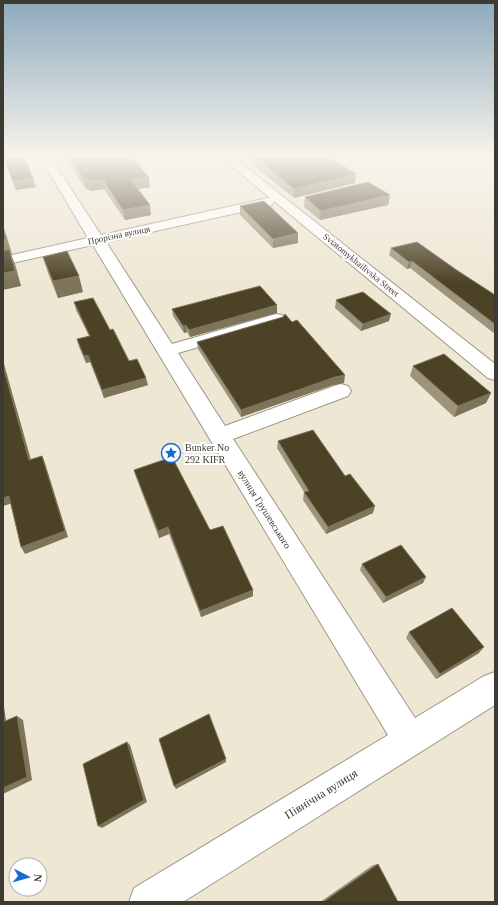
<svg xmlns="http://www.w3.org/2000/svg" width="498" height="905" font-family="'Times New Roman',serif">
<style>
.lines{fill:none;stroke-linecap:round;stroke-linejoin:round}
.minor-casing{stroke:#9c9684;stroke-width:2}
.minor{fill:#fff;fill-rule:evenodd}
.wall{fill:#9d947d}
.shaded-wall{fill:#7d745a}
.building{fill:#4c4226;stroke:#7d745a}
.labels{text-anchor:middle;stroke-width:4;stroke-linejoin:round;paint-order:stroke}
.far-street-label{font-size:9px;fill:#3d3a32;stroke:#fff}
.poi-label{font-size:10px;fill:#3d3a32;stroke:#fff;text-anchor:start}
.street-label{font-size:10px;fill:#3d3a32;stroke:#fff}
.near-street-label{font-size:12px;fill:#3d3a32;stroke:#fff}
</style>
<rect width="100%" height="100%" fill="#eee7d4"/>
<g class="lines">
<defs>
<path id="minor" d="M 40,157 L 50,157 L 101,235 L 268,198 L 271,199 L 221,157 L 233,157 L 495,364 L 495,380 L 488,378 L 274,201 L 272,205 L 268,206 L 106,242 L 172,344 L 276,314 L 282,315 L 285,319 L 282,323 L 178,353 L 225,426 L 334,386 L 341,384 L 348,386 L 351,391 L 348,396 L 233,439 L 415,718 L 484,676 L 495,672 L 495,705 L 183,902 L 129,902 L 134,888 L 388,735 L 93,245 L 3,265 L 3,257 L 88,238 Z"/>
</defs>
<!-- minor casing -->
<use href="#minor" class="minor-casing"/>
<!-- minor -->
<use href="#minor" class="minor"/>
</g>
<!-- wall -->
<path class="wall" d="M 3,157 L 26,157 L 24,157 L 33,178 L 36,187 L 16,190 Z
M 64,157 L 131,157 L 150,187 L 138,189 L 151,215 L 125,220 L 104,189 L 90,191 L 89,189 L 86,189 Z
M 243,157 L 329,157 L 355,183 L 294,198 Z
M 390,195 L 388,205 L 320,220 L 304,207 L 305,197 Z
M 240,206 L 298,233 L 298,243 L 273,248 L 240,215 Z
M 391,248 L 458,271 L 495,295 L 495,334 L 410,268 L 407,269 L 389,255 Z
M 43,257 L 83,292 L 58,298 L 48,273 Z
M 336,300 L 389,321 L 361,331 L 335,308 Z
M 74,302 L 110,330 L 129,361 L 148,385 L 104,398 L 90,362 L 86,363 L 79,347 L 77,339 L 89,336 L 76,310 Z
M 277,305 L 277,313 L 190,337 L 187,332 L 184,333 L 173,316 L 172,309 Z
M 197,342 L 344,383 L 333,385 L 241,417 L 198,349 Z
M 413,366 L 491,393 L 486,403 L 454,417 L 410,376 Z
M 278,441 L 345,476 L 373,513 L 326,534 L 303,500 L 304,492 L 277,448 Z
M 134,470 L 210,530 L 253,596 L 201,617 L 169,534 L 159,538 L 136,477 Z
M 362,564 L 423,583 L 383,603 L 360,570 Z
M 409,632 L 479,653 L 436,679 L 406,638 Z
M 378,864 L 398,902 L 320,902 L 373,865 Z"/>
<!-- shaded-wall -->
<path class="shaded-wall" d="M 356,174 L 355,183 L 294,198 L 294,189 Z
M 149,177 L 150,187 L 133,190 L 131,180 Z
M 33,178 L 36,187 L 16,190 L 13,181 Z
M 84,179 L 87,179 L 89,189 L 86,189 Z
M 103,180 L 104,189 L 90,191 L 88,181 Z
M 390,195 L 388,205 L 320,220 L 321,211 Z
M 150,205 L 151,215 L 125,220 L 123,210 Z
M 3,226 L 6,234 L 12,254 L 11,254 L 15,264 L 21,286 L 3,290 Z
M 298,233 L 298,243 L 273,248 L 273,239 Z
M 412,261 L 410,268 L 407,269 L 409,262 Z
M 79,276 L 83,292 L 58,298 L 53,281 Z
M 277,305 L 277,313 L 190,337 L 189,330 Z
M 391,314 L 389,321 L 361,331 L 363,324 Z
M 186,325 L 187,332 L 184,333 L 183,326 Z
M 88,355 L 90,362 L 86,363 L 84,356 Z
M 3,362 L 4,364 L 33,467 L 29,460 L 3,366 Z
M 345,375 L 344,383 L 333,385 L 241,417 L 241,410 L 335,377 Z
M 146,378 L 148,385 L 104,398 L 102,390 Z
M 491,393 L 486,403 L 454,417 L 458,406 Z
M 42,456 L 45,463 L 68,537 L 25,554 L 21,547 Z
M 9,496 L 13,503 L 3,506 L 3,498 Z
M 375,506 L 373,513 L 326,534 L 328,527 Z
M 168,527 L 169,534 L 159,538 L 158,531 Z
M 426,577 L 423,583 L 383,603 L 386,597 Z
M 253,590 L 253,596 L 201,617 L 200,611 Z
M 484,647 L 479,653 L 436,679 L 440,674 Z
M 3,700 L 7,727 L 3,724 Z
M 17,716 L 23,720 L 32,780 L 3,794 L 3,788 Z
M 127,742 L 130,745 L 147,802 L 102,828 L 98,826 Z
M 226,759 L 226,762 L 176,789 L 174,786 Z"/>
<!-- building -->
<path class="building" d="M 3,157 L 24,157 L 33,178 L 13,181 Z
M 68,157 L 131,157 L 149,177 L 131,180 L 150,205 L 123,210 L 103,180 L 88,181 L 87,179 L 84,179 Z
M 255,157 L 329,157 L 356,174 L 294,189 Z
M 368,182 L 390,195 L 321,211 L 305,197 Z
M 264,201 L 298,233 L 273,239 L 240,206 Z
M 3,227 L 6,239 L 3,240 Z
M 417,242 L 458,271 L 495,295 L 495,324 L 412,261 L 409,262 L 391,248 Z
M 9,249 L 15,271 L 3,273 L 3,251 Z
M 67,251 L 79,276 L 53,281 L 43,257 Z
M 260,286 L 277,305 L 189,330 L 186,325 L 183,326 L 172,309 Z
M 363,292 L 391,314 L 363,324 L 336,300 Z
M 93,298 L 110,330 L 113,329 L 129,361 L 137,359 L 146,378 L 102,390 L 88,355 L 84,356 L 77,339 L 90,336 L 74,302 Z
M 285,314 L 292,322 L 297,320 L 345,375 L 335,377 L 241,410 L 197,342 L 283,317 Z
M 444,354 L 491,393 L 458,406 L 413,366 Z
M 3,366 L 29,460 L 42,456 L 65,531 L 21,547 L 9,496 L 3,498 Z
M 313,430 L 345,476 L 350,474 L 375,506 L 328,527 L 304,492 L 309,491 L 278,441 Z
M 172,457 L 210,530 L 223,526 L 253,590 L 200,611 L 168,527 L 158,531 L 134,470 Z
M 401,545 L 426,577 L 386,597 L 362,564 Z
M 452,608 L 484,647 L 440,674 L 409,632 Z
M 209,714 L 226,759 L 174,786 L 159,739 Z
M 17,716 L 27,777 L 3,788 L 3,722 Z
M 127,742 L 144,800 L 98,826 L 83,764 Z
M 378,864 L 398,902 L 323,902 Z"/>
<!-- sky -->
<linearGradient id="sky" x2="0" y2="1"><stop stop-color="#8da9bc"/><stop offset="0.55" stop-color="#f7f4ec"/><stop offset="1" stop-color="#f7f4ec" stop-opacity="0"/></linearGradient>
<rect width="498" height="283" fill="url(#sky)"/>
<!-- icons -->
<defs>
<symbol id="sight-ring" viewBox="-11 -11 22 22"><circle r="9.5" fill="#fff" stroke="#196ad4" stroke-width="1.5"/><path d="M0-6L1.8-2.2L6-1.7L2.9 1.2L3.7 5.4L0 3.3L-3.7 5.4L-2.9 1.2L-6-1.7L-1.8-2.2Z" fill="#196ad4"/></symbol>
</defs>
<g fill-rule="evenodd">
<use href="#sight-ring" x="160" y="442" width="22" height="22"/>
</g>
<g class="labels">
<!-- far-street labels -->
<g class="far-street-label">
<text transform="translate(119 235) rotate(-12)" y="3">Прорізна вулиця</text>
<text transform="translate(361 265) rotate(39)" y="3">Sviatomykhailivska Street</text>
</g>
<!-- poi labels -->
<g class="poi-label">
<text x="185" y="451">Bunker No<tspan x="185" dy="12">292 KIFR</tspan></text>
</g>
<!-- street labels -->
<g class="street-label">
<text transform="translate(265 509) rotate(58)" y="4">вулиця Грушевського</text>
</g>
<!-- near-street labels -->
<g class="near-street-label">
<text transform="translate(321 794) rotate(-32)" y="4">Північна вулиця</text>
</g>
</g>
<!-- border -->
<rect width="498" height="905" fill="none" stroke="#3d3a32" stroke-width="8"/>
<!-- north arrow -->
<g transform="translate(28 877) rotate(96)"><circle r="19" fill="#ffffff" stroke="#b1b0ad"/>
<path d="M0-3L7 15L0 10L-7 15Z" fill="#196ad4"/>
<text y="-6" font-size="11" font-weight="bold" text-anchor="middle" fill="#3d3a32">N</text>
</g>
</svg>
